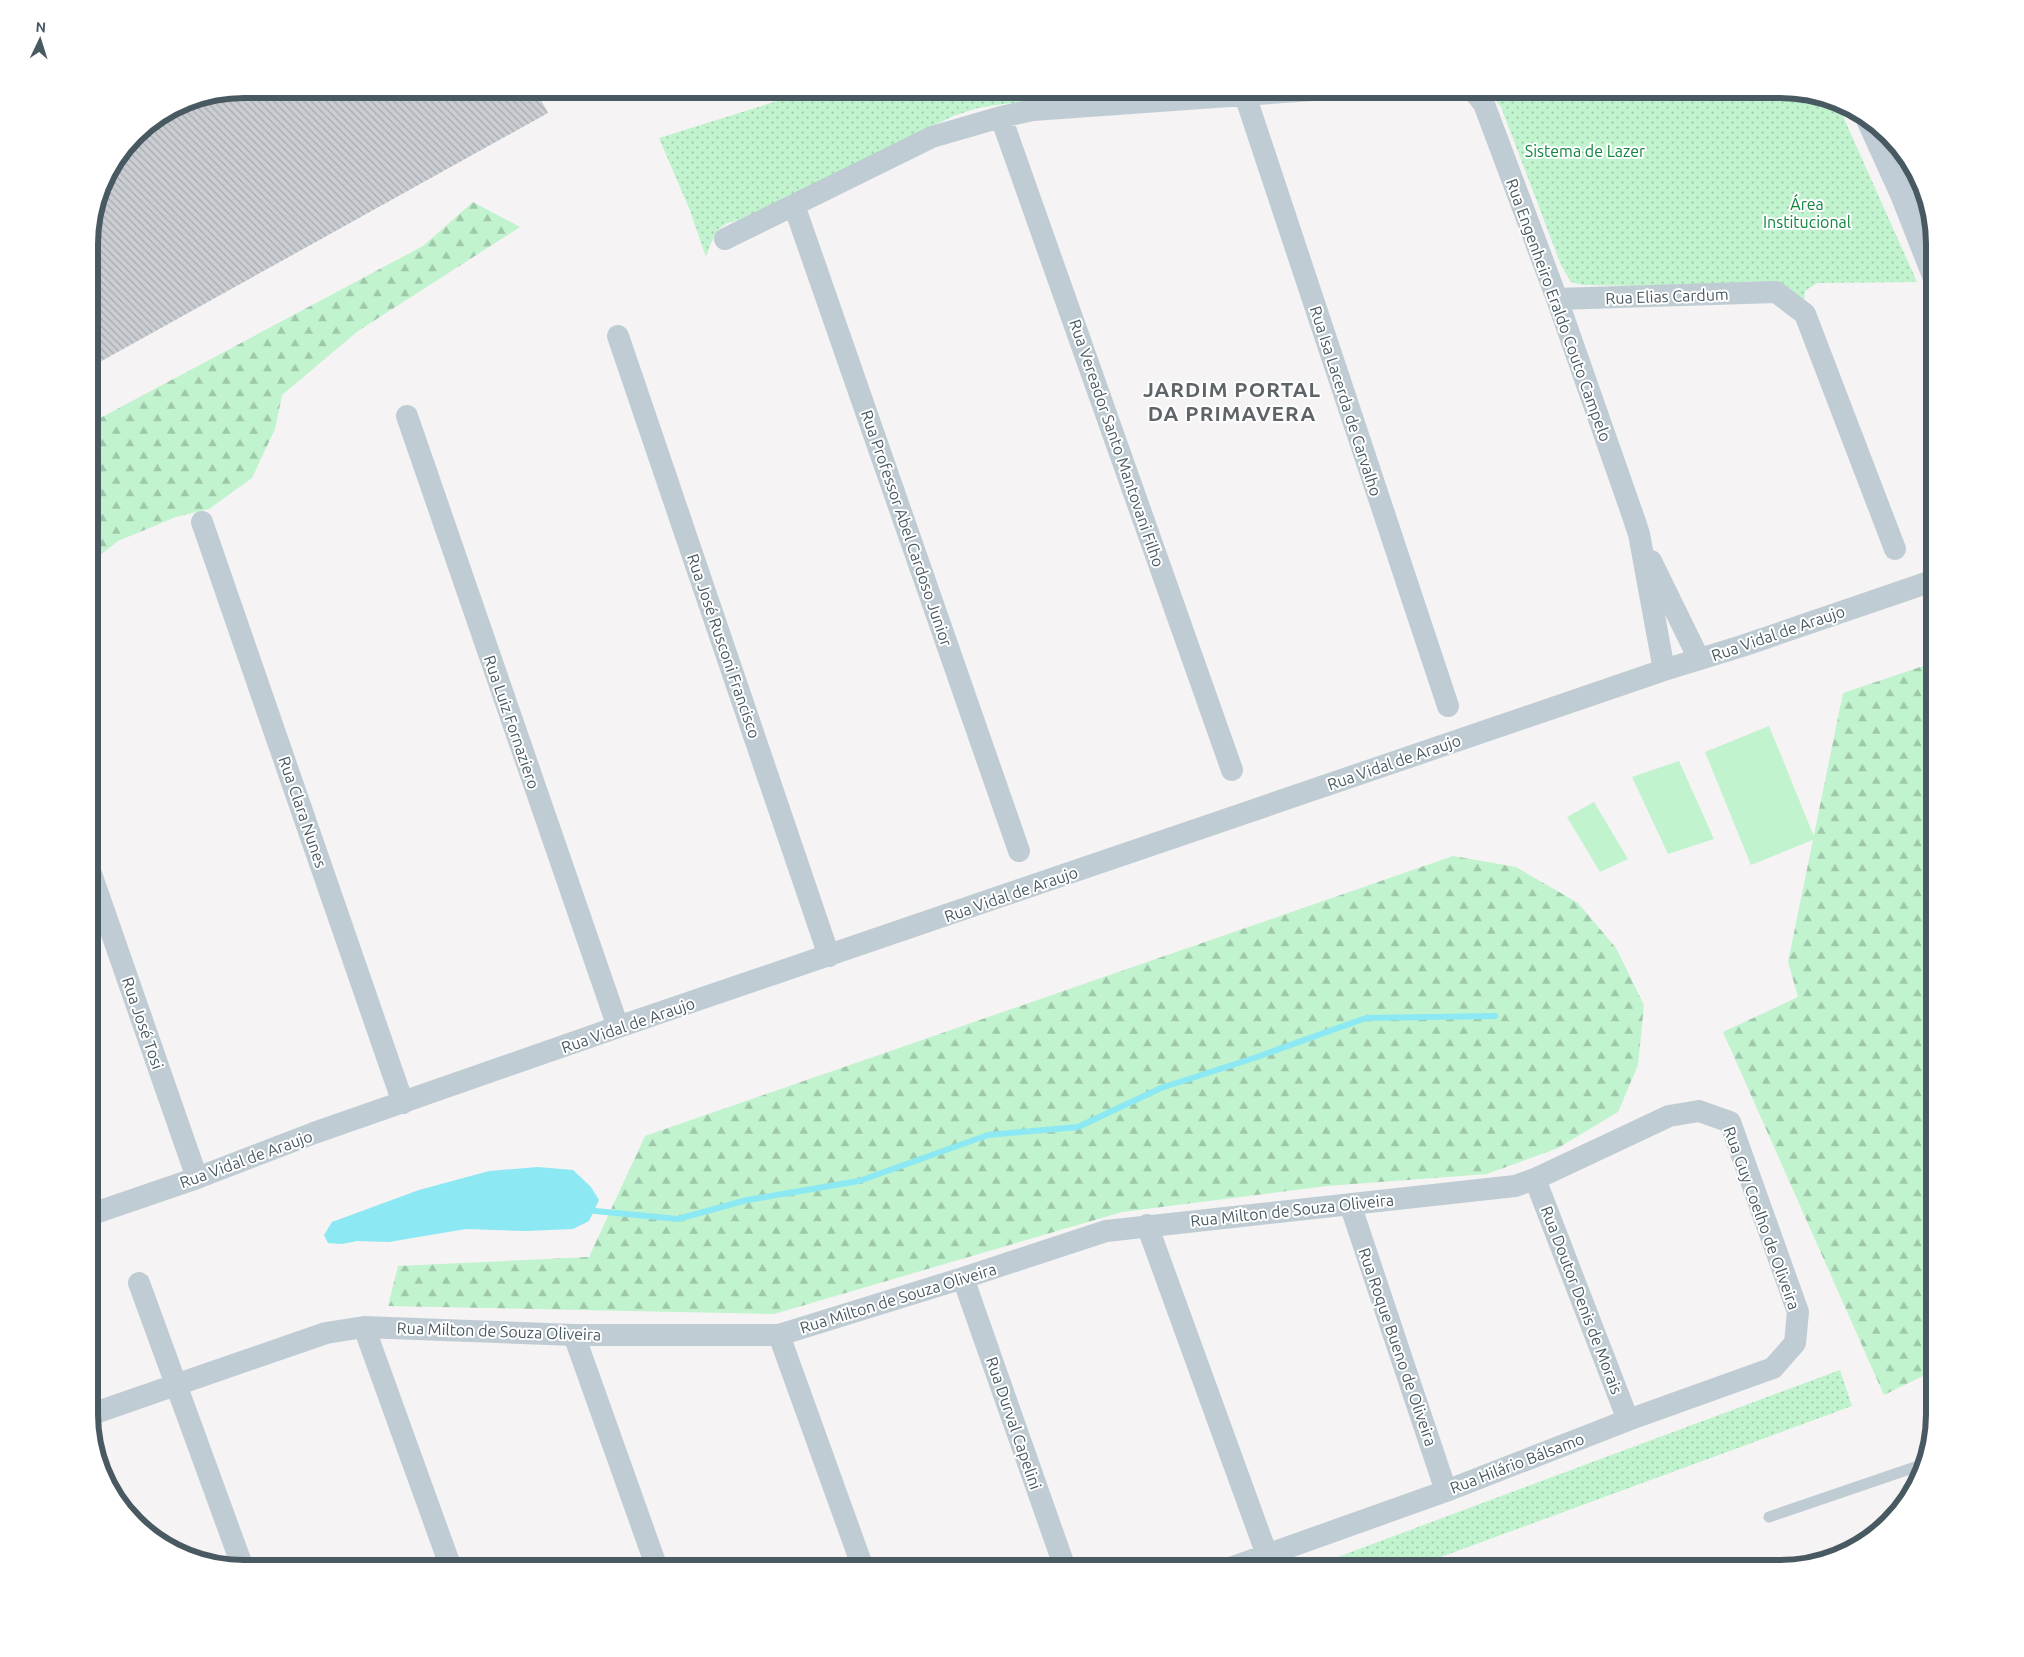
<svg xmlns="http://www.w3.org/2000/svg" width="2024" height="1657" font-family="Ubuntu,sans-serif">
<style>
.green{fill:#c1f3cf}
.forest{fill:url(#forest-firs)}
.park{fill:url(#park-dots)}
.water{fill:#8ce8f2}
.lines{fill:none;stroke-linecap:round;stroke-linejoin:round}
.stream{stroke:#8ce8f2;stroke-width:6}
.building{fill:url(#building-back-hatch)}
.service{stroke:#c0ccd3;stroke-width:11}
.minor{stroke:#c0ccd3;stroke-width:22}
.secondary{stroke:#c0cdd7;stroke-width:28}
.labels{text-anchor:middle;stroke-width:4;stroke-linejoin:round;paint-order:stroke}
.park-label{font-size:16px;fill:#128540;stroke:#fff}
.street-label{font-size:16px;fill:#495962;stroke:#fff}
.district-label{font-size:21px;font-weight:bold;letter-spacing:1px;fill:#5e6468;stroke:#fff}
.rim{fill:none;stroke:#495962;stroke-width:6}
</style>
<defs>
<pattern id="forest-firs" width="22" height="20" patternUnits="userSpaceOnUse" patternTransform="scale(1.25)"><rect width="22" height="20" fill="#c1f3cf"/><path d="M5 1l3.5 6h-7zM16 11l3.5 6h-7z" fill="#9fc8ab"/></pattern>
<pattern id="park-dots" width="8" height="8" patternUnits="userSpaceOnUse" patternTransform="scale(1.25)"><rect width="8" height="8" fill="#c1f3cf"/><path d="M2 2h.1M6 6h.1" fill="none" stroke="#9fc8ab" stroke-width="1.8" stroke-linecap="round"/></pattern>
<pattern id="building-back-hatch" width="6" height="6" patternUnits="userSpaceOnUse" patternTransform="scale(1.25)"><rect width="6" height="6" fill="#caced2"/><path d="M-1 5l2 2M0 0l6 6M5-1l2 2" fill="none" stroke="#a6aaae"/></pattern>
</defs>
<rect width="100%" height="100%" fill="#f5f3f3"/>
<!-- green -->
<path class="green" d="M 1892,140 L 1919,175 L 1935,244 Z
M 1769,726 L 1815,839 L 1751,865 L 1705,752 Z
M 1679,761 L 1714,839 L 1668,854 L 1632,777 Z
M 1594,802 L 1628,859 L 1600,872 L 1567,817 Z"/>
<!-- forest -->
<path class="forest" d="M 473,202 L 520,227 L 358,331 L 282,395 L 275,429 L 252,478 L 209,509 L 176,517 L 118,541 L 89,564 L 89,424 L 423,246 Z
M 1935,662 L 1935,1370 L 1884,1395 L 1723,1032 L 1798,997 L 1788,962 L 1843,693 Z
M 1453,856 L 1516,867 L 1578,903 L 1616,948 L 1644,1005 L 1638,1065 L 1618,1112 L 1558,1148 L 1487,1174 L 1327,1186 L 1122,1212 L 774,1314 L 388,1306 L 398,1266 L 589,1257 L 645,1136 Z"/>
<!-- park -->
<path class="park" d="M 816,89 L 1211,89 L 1004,104 L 978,108 L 953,116 L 746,220 C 717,221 715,233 706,257 L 689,208 L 659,138 Z
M 1486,89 L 1781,89 L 1837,100 L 1846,123 L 1917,282 L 1817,283 L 1805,291 L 1804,304 L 1785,288 L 1583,285 L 1571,282 L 1561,265 L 1501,107 Z
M 1840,1370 L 1852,1406 L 1411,1568 L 1308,1568 Z"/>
<!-- water -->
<path class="water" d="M 538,1167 L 573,1170 L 591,1187 L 599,1200 L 589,1221 L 573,1229 L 526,1231 L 466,1229 L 389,1242 L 357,1241 L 342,1244 L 328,1243 L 324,1235 L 332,1222 L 419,1190 L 489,1171 Z"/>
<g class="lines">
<!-- stream -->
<path class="stream" d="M 585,1210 L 678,1219 L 747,1200 L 859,1181 L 988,1135 L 1078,1127 L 1161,1088 L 1254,1058 L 1366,1018 L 1495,1016"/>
</g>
<!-- building -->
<path class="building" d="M 244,89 L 535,89 L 548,113 L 89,368 L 89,233 L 105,175 L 138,131 L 199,98 Z"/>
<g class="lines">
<!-- service -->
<path class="service" d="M 1769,1517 L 1927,1463"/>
<!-- minor -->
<path class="minor" d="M 1472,89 L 1484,104 L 1557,299 L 1633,516 L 1639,534 L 1664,670
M 1245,95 L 1448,706
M 1001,117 L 1232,770
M 794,205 L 1019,851
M 725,239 L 932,137 L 1001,117 L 1033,110 L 1326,89
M 1557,299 L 1776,292 L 1805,314 L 1895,549
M 618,336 L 829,956
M 407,416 L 618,1027
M 202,522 L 403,1103
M 1651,561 L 1699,659
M 89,868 L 197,1178
M 1535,1179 L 1628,1420
M 1350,1204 L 1446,1491
M 89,1215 L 197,1178 L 314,1133 L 618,1027 L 1664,670 L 1742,646 L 1935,580
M 1147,1225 L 1267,1555
M 963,1278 L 1065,1568
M 139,1283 L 243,1568
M 364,1327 L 451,1568
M 574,1335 L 657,1568
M 779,1335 L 863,1568
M 89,1415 L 326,1333 L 364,1327 L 574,1335 L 779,1335 L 963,1278 L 1106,1231 L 1515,1186 L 1535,1179 L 1669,1116 L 1699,1111 L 1730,1122 L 1798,1312 L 1795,1343 L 1773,1368 L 1628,1420 L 1446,1491 L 1230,1568"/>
<!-- secondary -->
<path class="secondary" d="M 1870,119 L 1904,194 L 1935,273"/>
</g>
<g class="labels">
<!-- park labels -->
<g class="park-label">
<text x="1585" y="157">Sistema de Lazer</text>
<text x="1807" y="210">Área<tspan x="1807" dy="18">Institucional</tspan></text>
</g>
<!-- street labels -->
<g class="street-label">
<text transform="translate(1667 296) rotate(-2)" y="6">Rua Elias Cardum</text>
<text transform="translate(1559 310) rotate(70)" y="6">Rua Engenheiro Eraldo Couto Campelo</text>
<text transform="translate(1346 401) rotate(72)" y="6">Rua Isa Lacerda de Carvalho</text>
<text transform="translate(1117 443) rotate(71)" y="6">Rua Vereador Santo Mantovani Filho</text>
<text transform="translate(907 528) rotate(71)" y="6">Rua Professor Abel Cardoso Junior</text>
<text transform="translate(1778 633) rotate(-19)" y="6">Rua Vidal de Araujo</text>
<text transform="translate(724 646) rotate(71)" y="6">Rua José Rusconi Francisco</text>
<text transform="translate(512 722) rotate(71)" y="6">Rua Luiz Fornaziero</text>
<text transform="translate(1394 762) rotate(-19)" y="6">Rua Vidal de Araujo</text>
<text transform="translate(303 812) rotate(71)" y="6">Rua Clara Nunes</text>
<text transform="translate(1011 894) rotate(-19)" y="6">Rua Vidal de Araujo</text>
<text transform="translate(143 1023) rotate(71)" y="6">Rua José Tosi</text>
<text transform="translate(628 1025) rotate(-19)" y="6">Rua Vidal de Araujo</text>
<text transform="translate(246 1159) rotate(-20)" y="6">Rua Vidal de Araujo</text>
<text transform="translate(1292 1210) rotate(-6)" y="6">Rua Milton de Souza Oliveira</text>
<text transform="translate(1762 1218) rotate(70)" y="6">Rua Guy Coelho de Oliveira</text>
<text transform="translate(898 1298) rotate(-17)" y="6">Rua Milton de Souza Oliveira</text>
<text transform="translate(1582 1300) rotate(69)" y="6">Rua Doutor Denis de Morais</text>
<text transform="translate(499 1331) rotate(2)" y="6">Rua Milton de Souza Oliveira</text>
<text transform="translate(1398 1347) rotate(71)" y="6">Rua Roque Bueno de Oliveira</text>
<text transform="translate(1014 1423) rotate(71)" y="6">Rua Durval Capelini</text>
<text transform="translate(1517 1463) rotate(-21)" y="6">Rua Hilário Bálsamo</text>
</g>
<!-- district labels -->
<g class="district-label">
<text x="1232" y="397">JARDIM PORTAL<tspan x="1232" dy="24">DA PRIMAVERA</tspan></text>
</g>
</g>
<!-- crop -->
<path d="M0 0H2024V1657H0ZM244 98H1780A146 146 0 0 1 1926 244V1414A146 146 0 0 1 1780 1560H244A146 146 0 0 1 98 1414V244A146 146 0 0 1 244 98Z" fill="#fff" fill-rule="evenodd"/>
<path class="rim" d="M244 98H1780A146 146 0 0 1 1926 244V1414A146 146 0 0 1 1780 1560H244A146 146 0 0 1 98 1414V244A146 146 0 0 1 244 98Z"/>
<!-- north arrow -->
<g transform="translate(40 40) rotate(4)" stroke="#ffffff" stroke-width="4" paint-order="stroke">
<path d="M0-4L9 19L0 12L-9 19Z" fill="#495962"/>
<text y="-8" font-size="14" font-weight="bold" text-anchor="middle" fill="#495962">N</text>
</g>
</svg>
